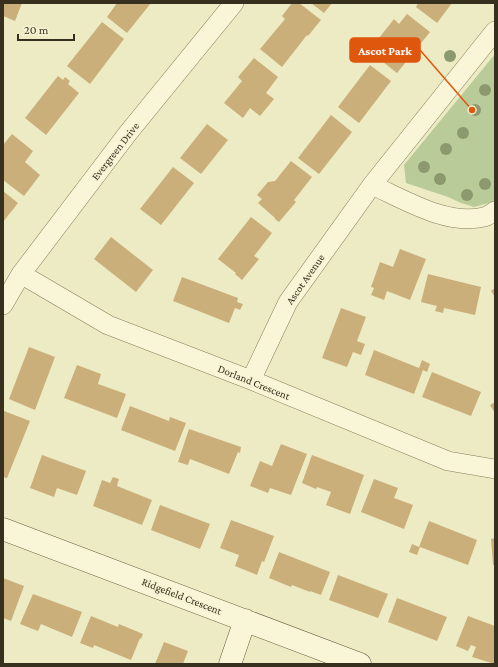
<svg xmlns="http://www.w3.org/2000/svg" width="498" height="667" font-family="'Crimson Pro',serif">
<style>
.green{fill:#b9cb98}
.building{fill:#cbaf7a}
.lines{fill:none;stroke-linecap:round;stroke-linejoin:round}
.street-casing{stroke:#877d5a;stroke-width:20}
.secondary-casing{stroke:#695e3e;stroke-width:23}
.street{stroke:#f8f6d7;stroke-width:19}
.secondary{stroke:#f8f6d7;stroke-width:22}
.tree{fill:#8c986d}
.labels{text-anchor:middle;stroke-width:3;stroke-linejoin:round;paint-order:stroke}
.street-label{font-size:11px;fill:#38301e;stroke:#f5f3d3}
.leader{fill:none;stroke:#df570d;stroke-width:1.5}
.callout-dot{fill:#df570d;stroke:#f5f3d3;stroke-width:1.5}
.callout{fill:#df570d;stroke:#df570d;stroke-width:1.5}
.callout-label{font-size:12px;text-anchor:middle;font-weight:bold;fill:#fff}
</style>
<rect width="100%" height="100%" fill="#edebc4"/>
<!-- green -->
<path class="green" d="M 495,54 L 495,200 L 492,202 L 474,207 L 461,203 L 448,197 L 406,183 L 404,165 Z"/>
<!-- building -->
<path class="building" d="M 3,3 L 22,3 L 15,21 L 3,16 Z
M 117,3 L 151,3 L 127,33 L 107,17 Z
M 292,3 L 299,3 L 321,20 L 308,36 L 307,35 L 282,67 L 260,49 L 285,19 L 282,16 Z
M 311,3 L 332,3 L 324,13 Z
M 418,3 L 452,3 L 437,23 L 416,7 Z
M 407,14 L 430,32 L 397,73 L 374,55 L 384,42 L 379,38 L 394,19 L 399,24 Z
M 102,22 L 124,39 L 90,84 L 67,66 Z
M 254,58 L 278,77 L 266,93 L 274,99 L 260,116 L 250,108 L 243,118 L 224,103 L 242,81 L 238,77 Z
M 370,65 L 391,81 L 359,123 L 338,107 Z
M 58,76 L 63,80 L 65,77 L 70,81 L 68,84 L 79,93 L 46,135 L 25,118 Z
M 331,115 L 352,132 L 319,174 L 298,158 Z
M 207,124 L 228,140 L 201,174 L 180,158 Z
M 12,134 L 33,151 L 25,162 L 40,175 L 24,196 L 3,180 L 3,145 Z
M 291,161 L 312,177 L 294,200 L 296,202 L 279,222 L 275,219 L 275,218 L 258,203 L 262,199 L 257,195 L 268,182 L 275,181 Z
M 173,167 L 194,183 L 161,225 L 140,209 Z
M 3,191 L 18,203 L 3,222 Z
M 251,217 L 272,233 L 254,256 L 259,259 L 242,280 L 235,274 L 236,273 L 218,259 Z
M 111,237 L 153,270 L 136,292 L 94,259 Z
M 400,249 L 426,259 L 410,300 L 387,291 L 384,300 L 371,295 L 374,288 L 371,287 L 380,262 L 393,267 Z
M 428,274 L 481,287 L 475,315 L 444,308 L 443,313 L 435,311 L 437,306 L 421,302 Z
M 182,277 L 238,298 L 237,302 L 243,304 L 240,310 L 235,308 L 229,323 L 173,301 Z
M 495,288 L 495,297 L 491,291 Z
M 341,308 L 366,317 L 357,341 L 365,344 L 361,355 L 353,352 L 347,367 L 322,358 Z
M 29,347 L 55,357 L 35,410 L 9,399 Z
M 374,350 L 419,368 L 422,360 L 430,364 L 427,372 L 423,370 L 414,394 L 365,375 Z
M 77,365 L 101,374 L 98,384 L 126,394 L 117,418 L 64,398 Z
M 432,372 L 481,392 L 471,416 L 422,397 Z
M 495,402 L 495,413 L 490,405 Z
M 130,406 L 169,421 L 170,417 L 186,423 L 175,451 L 121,430 Z
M 4,411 L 30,421 L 7,478 L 3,477 L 3,414 Z
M 189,429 L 241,447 L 240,453 L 238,452 L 229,474 L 190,459 L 188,465 L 178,462 Z
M 281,444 L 307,454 L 291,495 L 270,488 L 268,493 L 250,486 L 260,461 L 272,466 Z
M 42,455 L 86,471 L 77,495 L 57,488 L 54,497 L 30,488 Z
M 312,455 L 364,475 L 350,514 L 326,505 L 331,492 L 317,487 L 316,489 L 302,483 Z
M 113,477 L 119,479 L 117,486 L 152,500 L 142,525 L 93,506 L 102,480 L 110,483 Z
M 374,479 L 398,488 L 394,498 L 413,505 L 404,529 L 361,512 Z
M 160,505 L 210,524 L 200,549 L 151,530 Z
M 231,520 L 274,536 L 264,562 L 262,561 L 257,575 L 235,566 L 239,555 L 220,548 Z
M 429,521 L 477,540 L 468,565 L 420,547 L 417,555 L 409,552 L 412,544 L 419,547 Z
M 495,538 L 495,565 L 493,565 L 491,539 Z
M 279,552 L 330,572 L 321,595 L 310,591 L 310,592 L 292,585 L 291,587 L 269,578 Z
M 338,575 L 388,594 L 378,618 L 329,600 Z
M 3,578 L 24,586 L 11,621 L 3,618 Z
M 33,594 L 82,612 L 72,637 L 41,624 L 38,631 L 20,624 Z
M 397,598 L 447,617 L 437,641 L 388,622 Z
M 91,616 L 118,627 L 119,624 L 143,634 L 141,639 L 140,638 L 131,660 L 94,645 L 93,648 L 80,643 Z
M 468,616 L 495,626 L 495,664 L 472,657 L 476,647 L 471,645 L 468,651 L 456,646 Z
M 164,642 L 188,651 L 183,664 L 155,664 Z"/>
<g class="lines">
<defs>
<path id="street" d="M 372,185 C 405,200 447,226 484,217 C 488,216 492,213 495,211
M 21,274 L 108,325 L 251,380 L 448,461 L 495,469
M 3,305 L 21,274 L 128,133 L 234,3
M 251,380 L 288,302 L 372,185 L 495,31"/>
<path id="secondary" d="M 3,529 L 360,664
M 230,664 L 245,620"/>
</defs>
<!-- street casing -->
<use href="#street" class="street-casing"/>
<!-- secondary casing -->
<use href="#secondary" class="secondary-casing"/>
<!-- street -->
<use href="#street" class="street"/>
<!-- secondary -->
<use href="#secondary" class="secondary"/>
</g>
<!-- trees -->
<g class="tree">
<circle cx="450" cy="56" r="6"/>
<circle cx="485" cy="90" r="6"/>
<circle cx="475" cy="110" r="6"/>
<circle cx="463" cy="133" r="6"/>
<circle cx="446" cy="149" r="6"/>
<circle cx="424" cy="167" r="6"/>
<circle cx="440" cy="179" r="6"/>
<circle cx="485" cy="184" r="6"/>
<circle cx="467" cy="195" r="6"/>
</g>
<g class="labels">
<!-- street labels -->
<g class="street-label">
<text transform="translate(115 151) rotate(-52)" y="4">Evergreen Drive</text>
<text transform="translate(305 279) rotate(-55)" y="4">Ascot Avenue</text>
<text transform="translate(254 382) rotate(22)" y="4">Dorland Crescent</text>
<text transform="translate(182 596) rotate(21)" y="4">Ridgefield Crescent</text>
</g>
</g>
<!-- callouts -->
<path class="leader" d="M472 110L420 50"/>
<circle class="callout-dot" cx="472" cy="110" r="4"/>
<rect class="callout" x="350" y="38" width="70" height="24" rx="4"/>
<g class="callout-label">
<text x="385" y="55">Ascot Park</text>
</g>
<!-- border -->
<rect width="498" height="667" fill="none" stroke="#38301e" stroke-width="8"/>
<!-- scale -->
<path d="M18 34v6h56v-6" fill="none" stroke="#38301e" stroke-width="2"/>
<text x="24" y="34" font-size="12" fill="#38301e" stroke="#f5f3d3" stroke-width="3" paint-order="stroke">20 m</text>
</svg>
